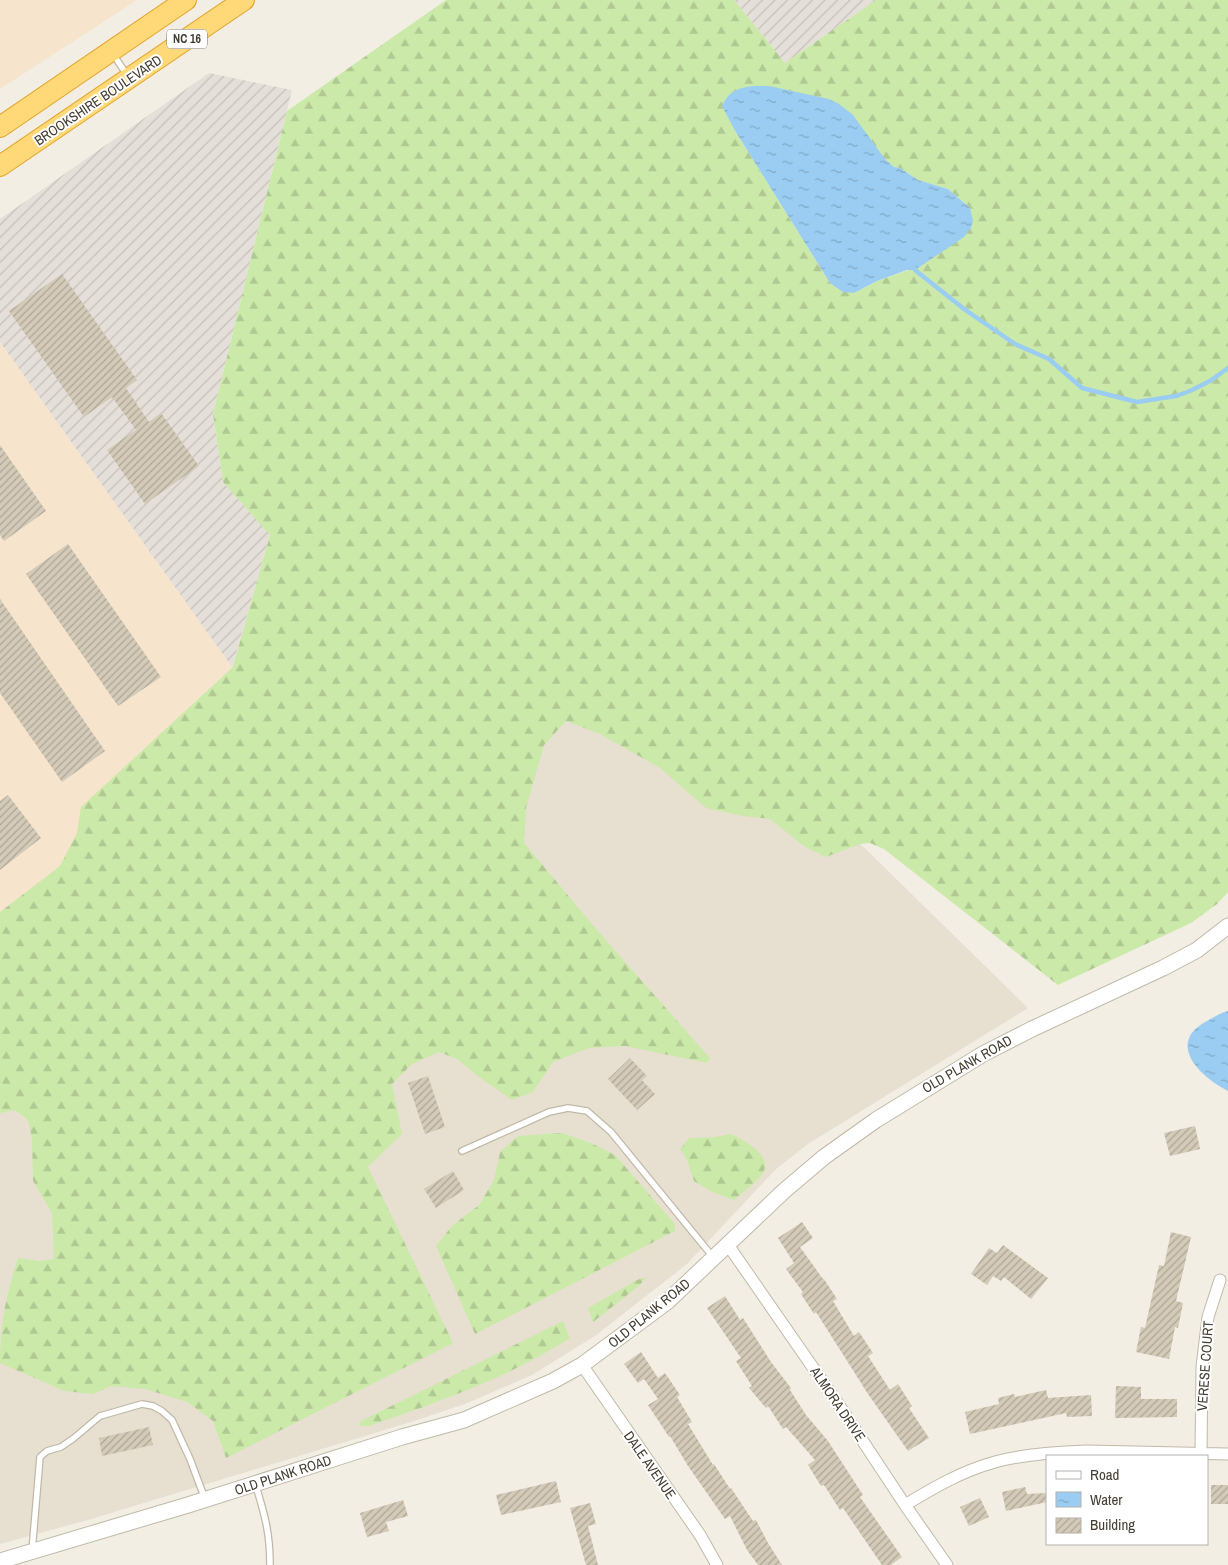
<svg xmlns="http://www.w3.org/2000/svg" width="1228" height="1565" font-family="'Archivo Narrow',sans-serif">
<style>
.residential{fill:#e7e0d1}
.commercial{fill:#f6e5cc}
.industrial{fill:url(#industrial-furrows)}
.forest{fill:url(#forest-firs);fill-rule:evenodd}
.water{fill:url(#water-ripples)}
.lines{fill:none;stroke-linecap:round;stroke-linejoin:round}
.stream{stroke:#9bcdf3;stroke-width:4.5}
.building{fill:url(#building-hatch)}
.service-casing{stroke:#c1b9a8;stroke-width:8}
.minor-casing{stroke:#c1b9a8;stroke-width:13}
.tertiary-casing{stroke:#c1b9a8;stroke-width:17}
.trunk-casing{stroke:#e4a42b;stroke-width:22}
.service{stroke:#fff;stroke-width:5.5}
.minor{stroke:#fff;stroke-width:11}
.tertiary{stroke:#fff;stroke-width:15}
.trunk{stroke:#ffd878;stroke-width:20}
.labels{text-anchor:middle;stroke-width:4;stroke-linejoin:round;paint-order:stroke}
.shield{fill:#fff;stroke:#7c7870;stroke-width:1}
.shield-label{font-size:12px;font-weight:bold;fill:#443e33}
.street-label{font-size:14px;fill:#443e33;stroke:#fff}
</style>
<defs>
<pattern id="industrial-furrows" width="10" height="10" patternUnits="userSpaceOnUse" patternTransform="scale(1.25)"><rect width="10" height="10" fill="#e4dfd8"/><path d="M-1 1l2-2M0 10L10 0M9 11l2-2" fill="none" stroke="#c5c0ba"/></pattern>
<pattern id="forest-firs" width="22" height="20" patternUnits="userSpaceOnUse" patternTransform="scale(1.25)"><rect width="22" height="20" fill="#cbe9a9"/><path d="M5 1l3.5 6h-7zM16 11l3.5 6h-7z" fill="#b0c992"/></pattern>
<pattern id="water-ripples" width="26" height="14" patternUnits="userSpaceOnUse" patternTransform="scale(1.25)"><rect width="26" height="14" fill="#9bcdf3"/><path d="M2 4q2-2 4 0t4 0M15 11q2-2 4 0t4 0" fill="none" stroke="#80a8c5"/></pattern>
<pattern id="building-hatch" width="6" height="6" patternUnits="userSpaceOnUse" patternTransform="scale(1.25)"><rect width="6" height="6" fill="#d4cab8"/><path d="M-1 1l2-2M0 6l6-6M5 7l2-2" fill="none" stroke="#aea596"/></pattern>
</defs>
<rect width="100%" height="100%" fill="#f2eee3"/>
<!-- residential -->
<path class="residential" d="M 253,249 L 1028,1008 L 808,1144 L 775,1170 L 687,1264 L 595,1336 L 532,1375 L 465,1404 L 411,1422 L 88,1520 L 0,1544 L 0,1061 L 232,667 L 270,535 L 223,482 Z"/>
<!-- commercial -->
<path class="commercial" d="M 0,0 L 137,0 L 0,89 Z
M 0,342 L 232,667 L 0,1060 Z"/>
<!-- industrial -->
<path class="industrial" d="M 734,0 L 876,0 L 785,63 Z
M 209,73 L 292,90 L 213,414 L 223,482 L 270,534 L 232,667 L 0,342 L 0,219 Z"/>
<!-- forest -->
<path class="forest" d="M 446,0 L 734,0 L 785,63 L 876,0 L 1228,0 L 1228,892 L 1217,904 L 1191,923 L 1058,985 L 884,849 L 870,843 L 860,844 L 826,857 L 805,847 L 770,819 L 743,816 L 706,808 L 660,768 L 600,734 L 566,721 L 544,745 L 526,808 L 524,843 L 603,937 L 710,1058 L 707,1063 L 625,1046 L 589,1048 L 553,1062 L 533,1092 L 512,1100 L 479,1077 L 457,1059 L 439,1052 L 412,1064 L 392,1084 L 402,1134 L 368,1167 L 453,1343 L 226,1458 L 213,1421 L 187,1402 L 145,1389 L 111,1386 L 93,1394 L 64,1391 L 0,1363 C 0,1323 6,1296 18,1258 L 39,1261 L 54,1259 L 52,1213 L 33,1181 L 32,1139 L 28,1120 L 15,1110 L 0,1113 L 0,912 L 60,866 L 77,833 L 81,807 L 233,667 L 270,535 L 223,482 L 213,414 L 287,111 ZM 722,105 L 885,159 L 894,167 L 900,168 L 918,180 L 948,189 L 970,208 L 912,269 L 877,281 L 854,293 L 830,283 L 734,129 Z
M 562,1133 L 591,1143 L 615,1155 L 675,1224 L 675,1231 L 475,1334 L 436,1246 L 452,1226 L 479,1205 L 494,1180 L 500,1152 L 518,1136 Z
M 731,1134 C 743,1140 773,1155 763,1173 C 758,1181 742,1193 734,1200 L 712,1192 L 694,1181 L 687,1160 L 680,1149 L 689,1138 L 714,1137 Z
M 646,1277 L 640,1285 L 593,1322 L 588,1308 L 637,1280 Z
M 563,1321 L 570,1338 C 508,1378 438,1402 369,1426 L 359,1426 L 361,1421 Z"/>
<!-- water -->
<path class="water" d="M 753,86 L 769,86 L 829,99 L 839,104 L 853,115 L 885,159 L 894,167 L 900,168 L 918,180 L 948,189 L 970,208 L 973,221 L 971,228 L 964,237 L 915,270 L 907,270 L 877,281 L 854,293 L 843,292 L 830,283 L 734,129 L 722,106 C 729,91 738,88 753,86 Z
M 1228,1011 L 1228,1091 C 1200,1077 1165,1043 1207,1021 C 1214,1017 1220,1013 1228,1011 Z"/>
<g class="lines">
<!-- stream -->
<path class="stream" d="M 913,265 L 915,270 L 964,309 L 1015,344 L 1049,359 L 1082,388 L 1137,402 L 1176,396 L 1190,391 L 1210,381 L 1228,368"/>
</g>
<!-- building -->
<path class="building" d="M 62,274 L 137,380 L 126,388 L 149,422 L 161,413 L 199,466 L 145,504 L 107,450 L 136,430 L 112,397 L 84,417 L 9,311 Z
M 0,445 L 46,511 L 4,541 L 0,535 Z
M 68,544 L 161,677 L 118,706 L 26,574 Z
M 0,599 L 105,751 L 62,782 L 0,693 Z
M 8,795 L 41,838 L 0,870 L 0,801 Z
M 630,1058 L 647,1076 L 642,1080 L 655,1094 L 637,1110 L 608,1079 Z
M 428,1076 L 445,1127 L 425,1134 L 408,1083 Z
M 1195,1126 L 1200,1149 L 1170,1156 L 1164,1133 Z
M 453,1171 L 464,1190 L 436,1208 L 424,1189 Z
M 802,1222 L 813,1238 L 800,1247 L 823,1279 L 824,1279 L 837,1299 L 833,1301 L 854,1336 L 859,1332 L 873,1353 L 868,1356 L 890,1390 L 898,1384 L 912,1406 L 909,1408 L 929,1438 L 908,1451 L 868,1394 L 816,1312 L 814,1314 L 801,1294 L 803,1292 L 786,1269 L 794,1263 L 778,1238 Z
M 1171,1232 L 1191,1237 L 1176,1301 L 1183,1303 L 1178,1328 L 1175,1327 L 1169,1359 L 1136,1352 L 1141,1327 L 1145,1328 L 1159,1265 L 1164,1266 Z
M 1003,1245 L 1048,1278 L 1031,1299 L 1004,1277 L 1001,1281 L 993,1276 L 987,1285 L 971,1274 L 989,1248 L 997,1253 Z
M 725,1296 L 740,1320 L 743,1318 L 771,1362 L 791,1388 L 790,1390 L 806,1415 L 828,1441 L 863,1495 L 860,1497 L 902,1557 L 891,1565 L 882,1565 L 843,1508 L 840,1510 L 824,1485 L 821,1486 L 808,1465 L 815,1460 L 786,1427 L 783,1429 L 768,1406 L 766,1408 L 749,1388 L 752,1386 L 736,1361 L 741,1358 L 707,1308 Z
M 641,1352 L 658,1378 L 665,1373 L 680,1395 L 677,1397 L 692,1422 L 688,1424 L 713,1465 L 714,1464 L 730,1489 L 731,1488 L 753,1521 L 756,1520 L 768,1543 L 782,1565 L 758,1565 L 747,1550 L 730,1516 L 725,1519 L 688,1466 L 670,1436 L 669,1437 L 648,1405 L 658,1399 L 644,1379 L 638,1383 L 624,1364 Z
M 1116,1386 L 1141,1387 L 1141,1399 L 1177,1399 L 1177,1417 L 1115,1418 Z
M 1046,1390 L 1048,1398 L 1091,1395 L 1092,1416 L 1067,1417 L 1066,1413 L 970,1434 L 965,1412 L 999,1404 L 998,1398 L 1014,1394 L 1015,1397 Z
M 149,1427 L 153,1445 L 102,1456 L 99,1438 Z
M 556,1481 L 561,1502 L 501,1515 L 496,1495 Z
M 1211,1485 L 1228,1485 L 1228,1504 L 1211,1504 Z
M 1025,1487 L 1027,1494 L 1047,1493 L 1047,1502 L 1006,1511 L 1002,1492 Z
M 980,1498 L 989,1517 L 969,1526 L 960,1507 Z
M 403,1500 L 408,1516 L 386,1522 L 389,1531 L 367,1537 L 360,1513 Z
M 590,1503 L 596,1524 L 588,1526 L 598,1565 L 586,1565 L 570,1508 Z"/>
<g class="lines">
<defs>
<path id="service" d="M 113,54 L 127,75
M 462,1151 L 549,1112 L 568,1108 L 587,1111 L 611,1132 L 713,1257
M 256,1486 C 265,1516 270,1533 270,1565
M 32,1551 L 40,1457 L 47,1451 L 61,1447 L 74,1438 L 100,1416 L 142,1404 L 153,1406 L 162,1411 L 172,1420 L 190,1459 L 205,1499"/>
<path id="minor" d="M 728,1245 L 841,1408 L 905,1505 L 947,1565
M 582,1365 L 700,1535 L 717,1565
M 1201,1453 L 1202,1367 L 1208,1317 L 1220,1280
M 905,1505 C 933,1488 962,1471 995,1462 C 1024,1454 1056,1452 1086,1451 L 1228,1454"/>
<path id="tertiary" d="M 0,1561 L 188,1505 L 402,1437 L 464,1420 L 553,1381 L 582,1365 L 667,1302 L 784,1191 L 824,1157 L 876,1120 L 983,1054 L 1032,1029 L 1163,968 L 1197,950 L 1228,926"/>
<path id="trunk" d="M 0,127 L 186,0
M 0,166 L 244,0"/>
</defs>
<!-- service casing -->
<use href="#service" class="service-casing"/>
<!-- minor casing -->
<use href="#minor" class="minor-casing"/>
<!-- tertiary casing -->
<use href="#tertiary" class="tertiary-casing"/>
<!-- trunk casing -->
<use href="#trunk" class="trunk-casing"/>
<!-- service -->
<use href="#service" class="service"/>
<!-- minor -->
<use href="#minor" class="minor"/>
<!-- tertiary -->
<use href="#tertiary" class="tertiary"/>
<!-- trunk -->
<use href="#trunk" class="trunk"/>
</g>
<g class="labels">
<!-- shield labels -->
<rect class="shield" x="167" y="29.5" width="40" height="19" rx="4"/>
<g class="shield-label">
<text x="187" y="43">NC 16</text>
</g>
<!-- street labels -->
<g class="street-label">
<text transform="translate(98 100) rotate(-34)" y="5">BROOKSHIRE BOULEVARD</text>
<text transform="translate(967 1064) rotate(-30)" y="5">OLD PLANK ROAD</text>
<text transform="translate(649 1313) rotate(-39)" y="5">OLD PLANK ROAD</text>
<text transform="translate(1205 1366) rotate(-86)" y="5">VERESE COURT</text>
<text transform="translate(838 1404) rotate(56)" y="5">ALMORA DRIVE</text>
<text transform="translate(650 1465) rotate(55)" y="5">DALE AVENUE</text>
<text transform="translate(283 1475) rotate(-18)" y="5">OLD PLANK ROAD</text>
</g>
</g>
<!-- legend -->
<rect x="1046" y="1455" width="162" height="90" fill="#ffffff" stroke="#b4b2ad"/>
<rect x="1056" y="1471" width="25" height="8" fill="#ffffff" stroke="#b4b2ad"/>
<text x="1090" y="1480" font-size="15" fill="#443e33">Road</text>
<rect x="1056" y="1492" width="25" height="15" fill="url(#water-ripples)" stroke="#b4b2ad"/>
<text x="1090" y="1505" font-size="15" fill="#443e33">Water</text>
<rect x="1056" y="1518" width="25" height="15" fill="url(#building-hatch)" stroke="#b4b2ad"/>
<text x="1090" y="1530" font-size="15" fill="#443e33">Building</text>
</svg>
